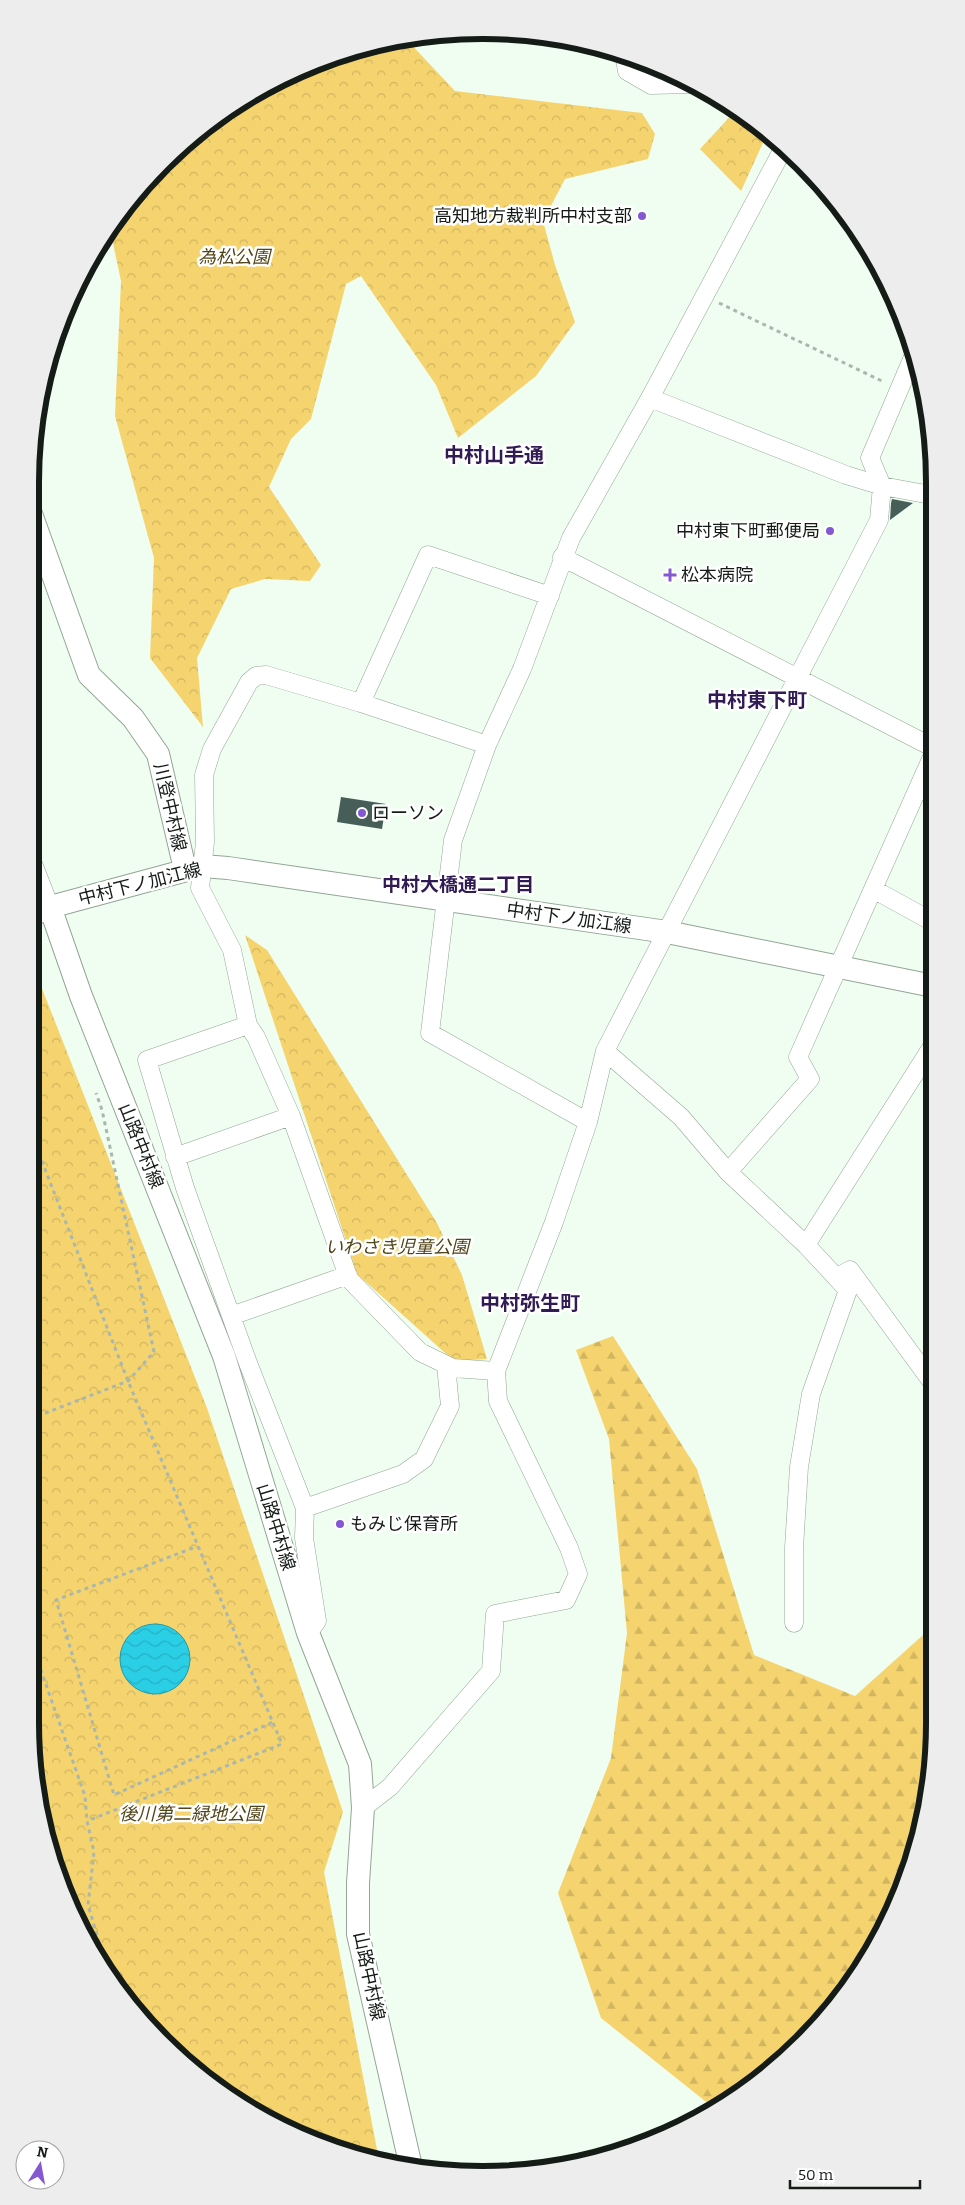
<svg xmlns="http://www.w3.org/2000/svg" width="965" height="2205" font-family="Bitter,'Noto Sans JP',serif">
<style>
.forest{fill:url(#forest-firs)}
.park{fill:url(#park-crowns)}
.water{fill:url(#water-waves);stroke:#2499a7}
.building{fill:#475e58}
.lines{fill:none;stroke-linecap:round;stroke-linejoin:round}
.minor-casing{stroke:#93a596;stroke-width:19}
.major-casing{stroke:#93a596;stroke-width:24}
.path{stroke:#aab7ac;stroke-width:3;stroke-dasharray:4 4;stroke-linecap:butt}
.minor{stroke:#fff;stroke-width:18}
.major{stroke:#fff;stroke-width:22}
.poi-dot{fill:#8458d2;stroke:#fff;stroke-width:2}
.labels{text-anchor:middle;stroke-width:5;stroke-linejoin:round;paint-order:stroke}
.poi-label{font-size:18px;fill:#151c17;stroke:#fff;text-anchor:start}
.park-label{font-size:18px;font-style:italic;fill:#524519;stroke:#fff}
.street-label{font-size:18px;fill:#151c17;stroke:#fff}
.neighbourhood-label{font-size:19px;font-weight:bold;fill:#311b55;stroke:#fff}
.quarter-label{font-size:20px;font-weight:bold;fill:#311b55;stroke:#fff}
.rim{fill:none;stroke:#151c17;stroke-width:6}
</style>
<defs>
<pattern id="forest-firs" width="22" height="20" patternUnits="userSpaceOnUse" patternTransform="scale(1.25)"><rect width="22" height="20" fill="#f5d46f"/><path d="M5 1l3.5 6h-7zM16 11l3.5 6h-7z" fill="#d1b55f"/></pattern>
<pattern id="park-crowns" width="20" height="18" patternUnits="userSpaceOnUse" patternTransform="scale(1.25)"><rect width="20" height="18" fill="#f5d46f"/><path d="M2 6a3 3 0 1 1 6 0M12 15a3 3 0 1 1 6 0" fill="none" stroke="#d1b55f"/></pattern>
<pattern id="water-waves" width="16" height="10" patternUnits="userSpaceOnUse" patternTransform="scale(1.25)"><rect width="16" height="10" fill="#2acfe5"/><path d="M0 5q4-4 8 0t8 0" fill="none" stroke="#25b1c4"/></pattern>
</defs>
<rect width="100%" height="100%" fill="#effef1"/>
<!-- forest -->
<path class="forest" d="M 613,1336 L 697,1469 L 754,1655 L 855,1696 L 923,1635 L 935,1597 L 935,1722 L 911,1868 L 875,1948 L 823,2021 L 715,2109 L 601,2018 L 558,1893 L 611,1758 L 627,1633 L 609,1439 L 576,1350 Z"/>
<!-- park -->
<path class="park" d="M 406,39 L 455,91 L 642,113 L 655,134 L 648,159 L 565,179 L 543,221 L 555,265 L 575,322 L 536,376 L 458,438 L 436,385 L 361,276 L 346,284 L 311,419 L 291,439 L 269,487 L 321,565 L 310,581 L 265,579 L 231,589 L 197,658 L 203,727 L 150,658 L 154,558 L 115,416 L 121,281 L 110,229 L 142,184 L 207,123 L 283,77 L 366,45 Z
M 737,109 L 766,136 L 741,191 L 700,149 Z
M 245,935 L 267,950 L 437,1223 L 462,1275 L 487,1359 L 454,1361 L 357,1274 Z
M 30,958 L 207,1408 L 343,1812 L 324,1872 L 379,2160 L 257,2115 L 142,2021 L 90,1948 L 54,1868 L 30,1722 Z"/>
<!-- water -->
<path class="water" d="M120 1659a35 35 0 1 1 70 0a35 35 0 1 1-70 0Z"/>
<!-- building -->
<path class="building" d="M 892,499 L 913,503 L 890,520 L 891,503 Z
M 341,797 L 386,804 L 382,829 L 337,822 Z"/>
<g class="lines">
<defs>
<path id="minor" d="M 624,53 L 627,71 L 651,85 L 690,84
M 650,398 L 846,475 L 882,486 L 931,495
M 562,557 L 932,747
M 361,703 L 428,555 L 550,596
M 487,745 L 361,703 L 266,675 L 256,676 L 249,682 L 212,749 L 204,775 L 205,842 L 200,888 L 232,950 L 248,1025 L 256,1037 L 291,1116 L 349,1279 L 420,1352 L 453,1368 L 496,1371
M 30,856 L 50,907
M 873,889 L 933,922
M 248,1025 L 147,1060 L 185,1188 L 248,1363 L 305,1508 L 304,1538 L 317,1621 L 308,1633
M 605,1051 L 681,1117 L 728,1172 L 806,1245 L 848,1290 L 811,1394 L 799,1467 L 794,1548 L 794,1623
M 588,1122 L 430,1033 L 453,840 L 487,745 L 522,669 L 571,538 L 650,398 L 782,151
M 175,1157 L 291,1116
M 728,1172 L 810,1079 L 798,1057 L 932,757
M 806,1245 L 933,1045
M 837,1277 L 850,1270 L 934,1385
M 231,1316 L 348,1275
M 305,1508 L 403,1474 L 424,1459 L 450,1406 L 446,1365
M 363,1808 L 390,1787 L 491,1671 L 495,1614 L 566,1600 L 578,1574 L 569,1548 L 498,1401 L 496,1371 L 554,1222 L 588,1122 L 605,1051 L 879,520 L 882,486 L 870,458 L 913,357"/>
<path id="major" d="M 30,511 L 89,675 L 133,718 L 158,754 L 185,869
M 50,907 L 81,996 L 224,1356 L 308,1633 L 360,1764 L 363,1808 L 358,1883 L 358,1934 L 411,2167
M 30,916 L 50,907 L 202,866 L 228,868 L 667,932 L 933,986"/>
</defs>
<!-- minor casing -->
<use href="#minor" class="minor-casing"/>
<!-- major casing -->
<use href="#major" class="major-casing"/>
<!-- path -->
<path class="path" d="M 719,303 L 884,382
M 30,1131 L 128,1381 L 282,1744 L 87,1821
M 30,1419 L 128,1381 L 154,1352 L 102,1110 L 96,1093
M 193,1548 L 56,1600 L 114,1795 L 273,1722
M 30,1639 L 85,1796 L 87,1821 L 94,1852 L 88,1905 L 108,1972"/>
<!-- minor -->
<use href="#minor" class="minor"/>
<!-- major -->
<use href="#major" class="major"/>
</g>
<!-- markers -->
<g class="poi-dot">
<circle cx="642" cy="216" r="5"/>
<circle cx="830" cy="531" r="5"/>
<path d="M667.5 567.5h5v5h5v5h-5v5h-5v-5h-5v-5h5z"/>
<circle cx="362" cy="813" r="5"/>
<circle cx="340" cy="1524" r="5"/>
</g>
<g class="labels">
<!-- poi labels -->
<g class="poi-label">
<text x="632" y="222" text-anchor="end">高知地方裁判所中村支部</text>
<text x="820" y="537" text-anchor="end">中村東下町郵便局</text>
<text x="681" y="581">松本病院</text>
<text x="372" y="819">ローソン</text>
<text x="350" y="1530">もみじ保育所</text>
</g>
<!-- park labels -->
<g class="park-label">
<text x="234" y="263">為松公園</text>
<text x="397" y="1253">いわさき児童公園</text>
<text x="191" y="1820">後川第二緑地公園</text>
</g>
<!-- street labels -->
<g class="street-label">
<text transform="translate(170 807) rotate(77)" y="6">川登中村線</text>
<text transform="translate(140 884) rotate(-14)" y="6">中村下ノ加江線</text>
<text transform="translate(569 918) rotate(8)" y="6">中村下ノ加江線</text>
<text transform="translate(141 1146) rotate(68)" y="6">山路中村線</text>
<text transform="translate(276 1527) rotate(73)" y="6">山路中村線</text>
<text transform="translate(369 1976) rotate(78)" y="6">山路中村線</text>
</g>
<!-- neighbourhood labels -->
<g class="neighbourhood-label">
<text x="458" y="891">中村大橋通二丁目</text>
</g>
<!-- quarter labels -->
<g class="quarter-label">
<text x="494" y="462">中村山手通</text>
<text x="757" y="707">中村東下町</text>
<text x="530" y="1310">中村弥生町</text>
</g>
</g>
<!-- crop -->
<path d="M0 0H965V2205H0ZM482 39H483A443 443 0 0 1 926 482V1723A443 443 0 0 1 483 2166H482A443 443 0 0 1 39 1723V482A443 443 0 0 1 482 39Z" fill="#ecedec" fill-rule="evenodd"/>
<path class="rim" d="M482 39H483A443 443 0 0 1 926 482V1723A443 443 0 0 1 483 2166H482A443 443 0 0 1 39 1723V482A443 443 0 0 1 482 39Z"/>
<!-- north arrow -->
<g transform="translate(40 2165) rotate(11)"><circle r="24" fill="#ffffff" stroke="#a1a4a2"/>
<path d="M0-4L9 19L0 12L-9 19Z" fill="#8458d2"/>
<text y="-8" font-size="14" font-weight="bold" text-anchor="middle" fill="#151c17">N</text>
</g>
<!-- scale -->
<path d="M790 2180v8h130v-8" fill="none" stroke="#151c17" stroke-width="2.5"/>
<text x="798" y="2180" font-size="15" fill="#151c17" stroke="#ffffff" stroke-width="4" paint-order="stroke">50 m</text>
</svg>
